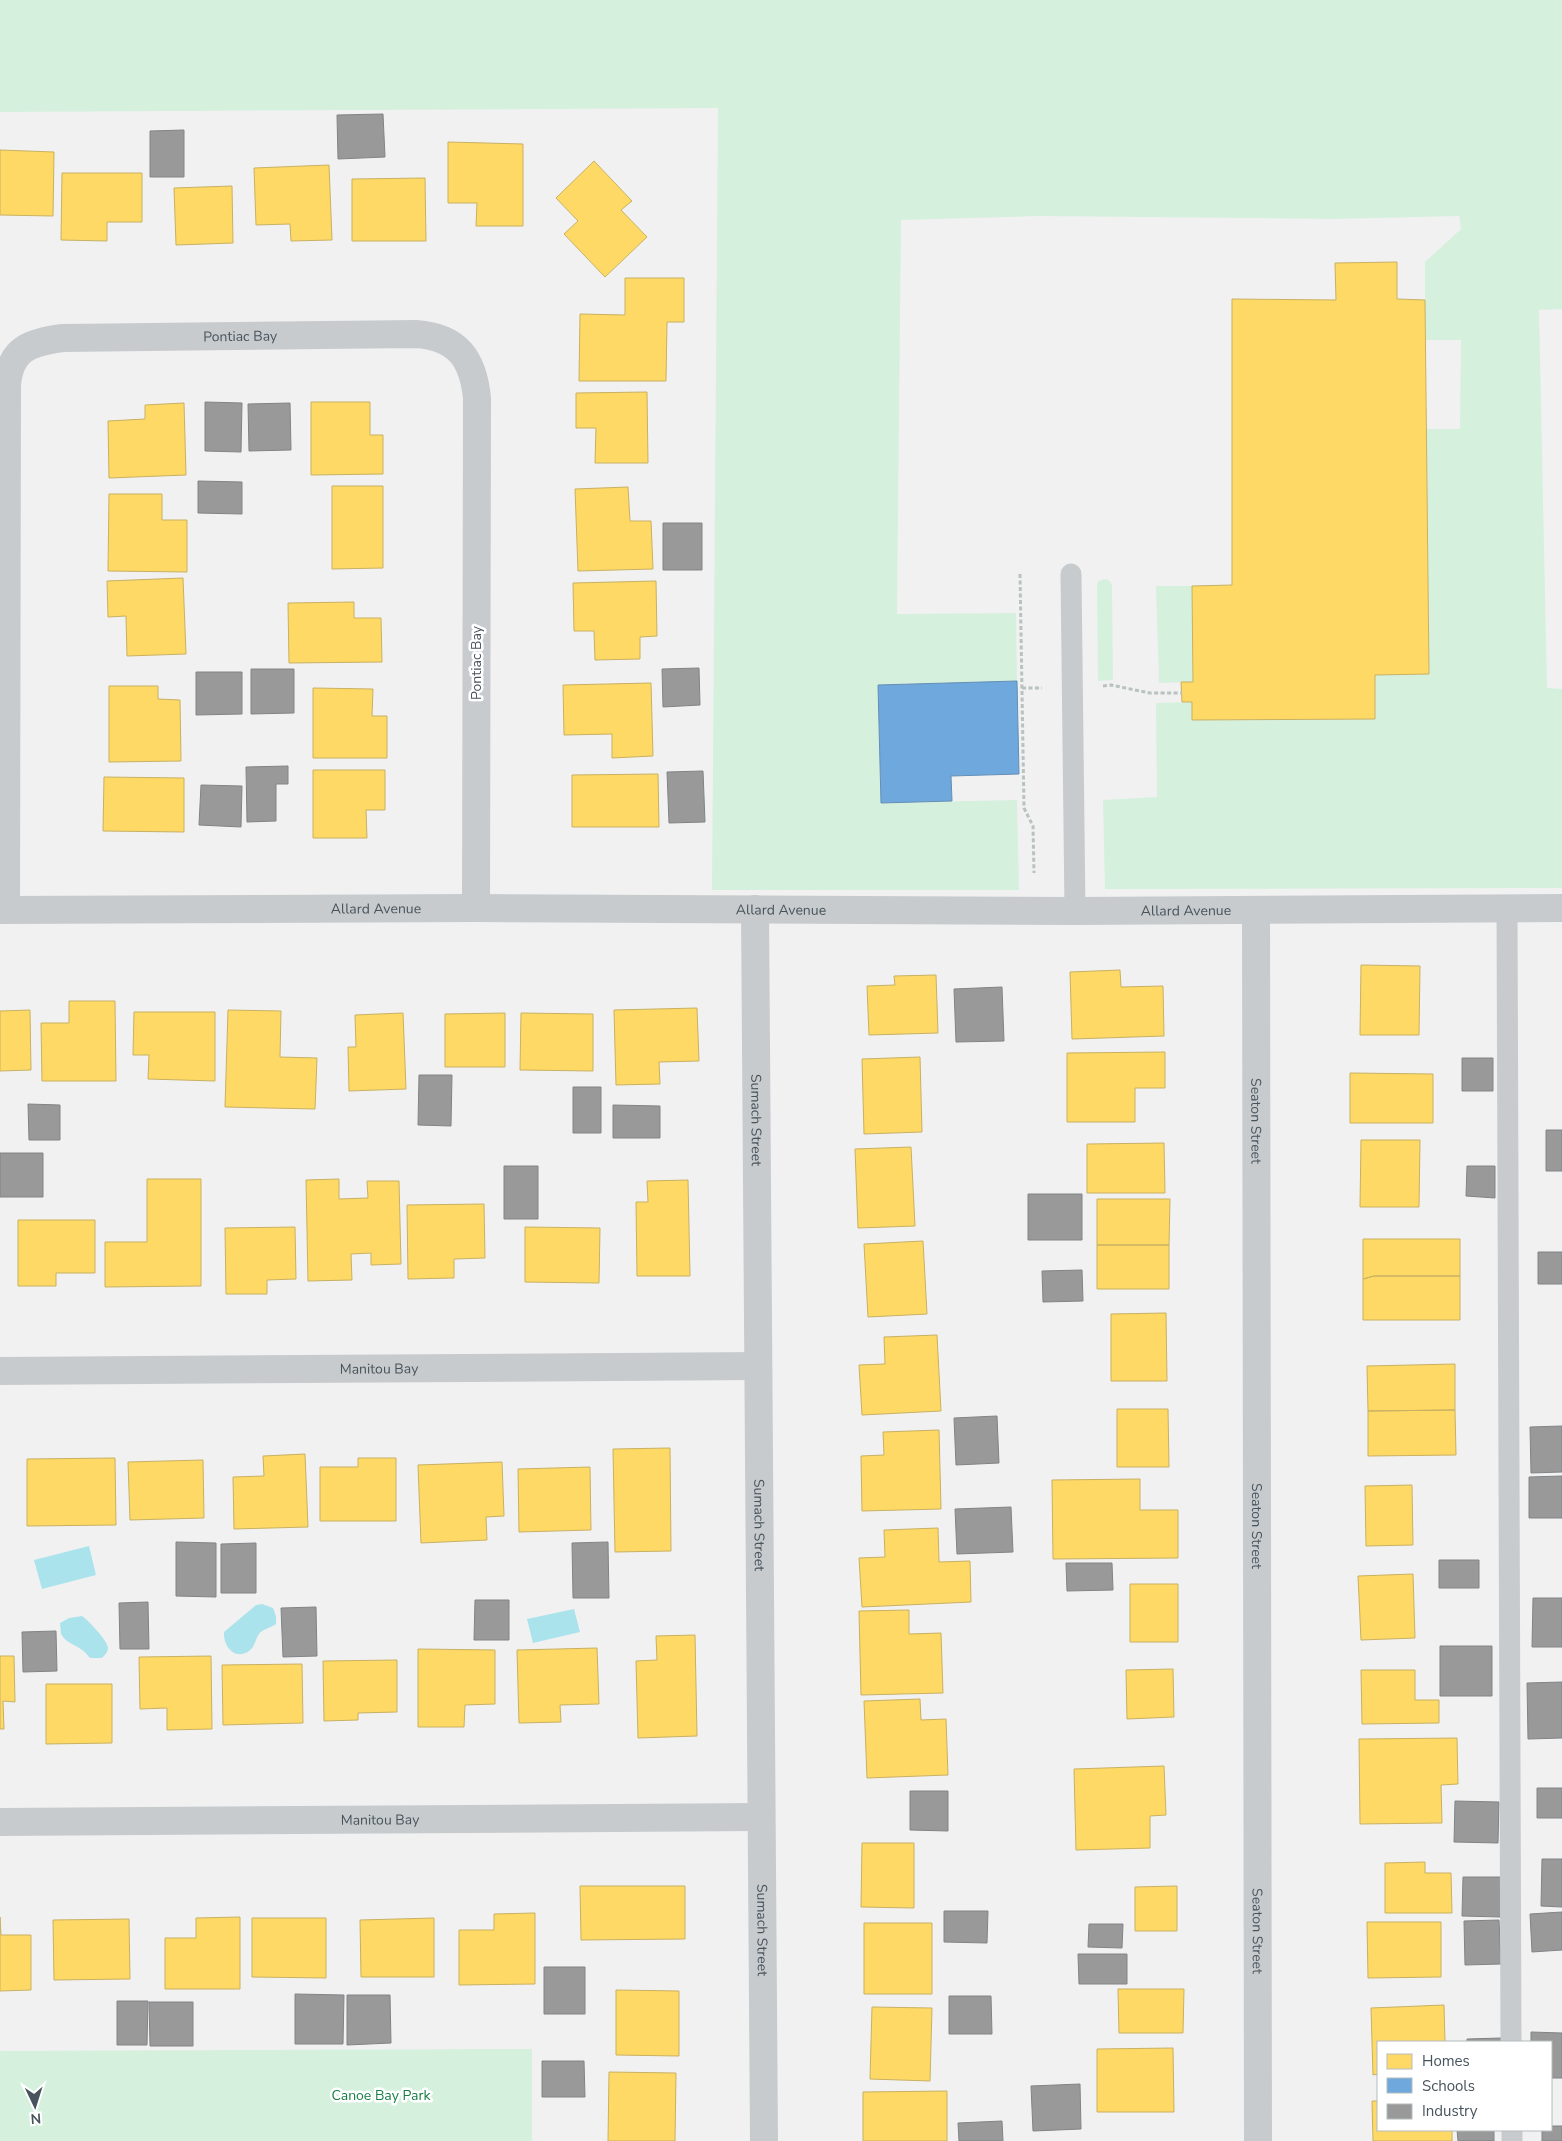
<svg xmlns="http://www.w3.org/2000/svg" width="1562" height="2141" font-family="'Nunito Sans',sans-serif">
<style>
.green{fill:#d6f0de}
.water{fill:#abe3ed}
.homes{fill:#ffd966;stroke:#c8b163}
.schools{fill:#6fa8dc;stroke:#638fb6}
.industry{fill:#999;stroke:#818487}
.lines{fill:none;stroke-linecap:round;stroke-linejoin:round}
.path{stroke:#b8c3bf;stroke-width:3;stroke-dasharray:4 2.5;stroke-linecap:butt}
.lane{stroke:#c8cbcd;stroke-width:21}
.street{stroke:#c8cbcd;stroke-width:28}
.labels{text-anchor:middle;stroke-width:5;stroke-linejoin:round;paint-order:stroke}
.street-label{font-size:14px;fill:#48545d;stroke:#fff}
.park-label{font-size:14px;fill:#197e45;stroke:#fff}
</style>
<rect width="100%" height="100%" fill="#f1f1f1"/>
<!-- green -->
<path class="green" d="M 0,0 L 1562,0 L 1562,309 L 1539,310 L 1547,688 L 1562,689 L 1562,888 L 1105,889 L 1103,800 L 1157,797 L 1156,703 L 1192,702 L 1193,720 L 1375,719 L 1375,675 L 1429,674 L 1426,429 L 1460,429 L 1461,340 L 1425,340 L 1425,262 L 1461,229 L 1459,216 L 1334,219 L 1040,216 L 901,220 L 897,614 L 1016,613 L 1017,681 L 878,685 L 881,803 L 1017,800 L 1019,890 L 712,890 L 718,108 L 0,112 Z
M 1106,579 L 1110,581 L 1112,586 L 1113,680 L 1098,681 L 1097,585 L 1098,581 Z
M 1156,586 L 1192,586 L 1193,682 L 1159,683 Z
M 532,2049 L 532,2141 L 0,2141 L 0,2051 Z"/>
<!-- water -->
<path class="water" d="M 89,1546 L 96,1575 L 42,1589 L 34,1560 Z
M 262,1604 L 273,1608 L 276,1616 L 276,1624 C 271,1628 262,1629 259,1634 C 255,1640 255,1647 249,1651 C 234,1661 223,1645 224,1632 L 256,1605 Z
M 574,1609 L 580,1632 L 533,1643 L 527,1619 Z
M 82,1616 C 88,1620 108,1641 108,1648 C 108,1652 105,1655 102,1658 L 90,1658 C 79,1643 69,1647 61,1634 L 60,1623 L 69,1618 Z"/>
<!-- homes -->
<path class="homes" d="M 448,142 L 523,144 L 523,226 L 476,226 L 477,203 L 448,203 Z
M 0,150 L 54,152 L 53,216 L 0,215 Z
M 594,161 L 632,201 L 621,210 L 647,237 L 605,277 L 564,234 L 578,221 L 556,198 Z
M 329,165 L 332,240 L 291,241 L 290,224 L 256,225 L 254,168 Z
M 62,173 L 142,173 L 142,222 L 107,222 L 107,241 L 61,240 Z
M 425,178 L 426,241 L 352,241 L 352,179 Z
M 232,186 L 233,243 L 176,245 L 174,188 Z
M 1397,262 L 1397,299 L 1425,300 L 1429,674 L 1375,675 L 1375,719 L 1192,720 L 1192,702 L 1182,702 L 1181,682 L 1193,682 L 1192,586 L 1232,585 L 1232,299 L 1336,300 L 1335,263 Z
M 625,278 L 684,278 L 684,322 L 667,322 L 666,381 L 579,381 L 580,314 L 625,315 Z
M 647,392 L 648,463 L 595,463 L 596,428 L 576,428 L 576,393 Z
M 311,402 L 370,402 L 370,435 L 383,435 L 383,474 L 311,475 Z
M 184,403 L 186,475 L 109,478 L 108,421 L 145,419 L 145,405 Z
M 332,486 L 383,486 L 383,568 L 332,569 Z
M 628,487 L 630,521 L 651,521 L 653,569 L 578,571 L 575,489 Z
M 109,494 L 162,494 L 162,520 L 187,520 L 187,572 L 108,571 Z
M 183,578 L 186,654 L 127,656 L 126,616 L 108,617 L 107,581 Z
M 656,581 L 657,636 L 640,637 L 640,659 L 595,660 L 594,631 L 574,631 L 573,583 Z
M 354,602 L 354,618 L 381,618 L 382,662 L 289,663 L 288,603 Z
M 651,683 L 653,756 L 612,758 L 612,734 L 564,735 L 563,685 Z
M 109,686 L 158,686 L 158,699 L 180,700 L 181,761 L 109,762 Z
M 313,688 L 373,689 L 372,716 L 387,716 L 387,758 L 313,758 Z
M 313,770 L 385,770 L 385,810 L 366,810 L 367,838 L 313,838 Z
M 658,774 L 659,827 L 572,827 L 572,775 Z
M 104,777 L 184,778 L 184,832 L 103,831 Z
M 1361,965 L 1420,966 L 1419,1035 L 1360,1035 Z
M 1120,970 L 1121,987 L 1163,986 L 1164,1036 L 1072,1039 L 1070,972 Z
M 936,975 L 938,1033 L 869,1035 L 867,986 L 895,985 L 894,976 Z
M 69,1001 L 115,1001 L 116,1081 L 42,1081 L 41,1023 L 69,1023 Z
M 697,1008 L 699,1061 L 659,1062 L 660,1084 L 616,1085 L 614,1010 Z
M 30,1010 L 31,1070 L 0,1071 L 0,1011 Z
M 228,1010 L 281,1011 L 280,1057 L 317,1058 L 315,1109 L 225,1107 Z
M 134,1012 L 215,1012 L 215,1081 L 148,1079 L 149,1055 L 133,1055 Z
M 403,1013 L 406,1089 L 349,1091 L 348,1047 L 356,1047 L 355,1015 Z
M 505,1013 L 505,1067 L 445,1067 L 445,1014 Z
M 521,1013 L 593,1014 L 593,1071 L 520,1070 Z
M 1165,1052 L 1165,1088 L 1135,1088 L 1135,1122 L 1067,1122 L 1067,1053 Z
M 920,1057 L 922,1132 L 864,1134 L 862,1059 Z
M 1350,1073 L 1433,1074 L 1433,1123 L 1350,1123 Z
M 1361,1140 L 1420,1140 L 1419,1207 L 1360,1207 Z
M 1164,1143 L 1165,1193 L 1087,1193 L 1087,1144 Z
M 911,1147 L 915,1226 L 858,1228 L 855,1149 Z
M 147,1179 L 201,1179 L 201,1286 L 105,1287 L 105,1242 L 147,1242 Z
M 339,1179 L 339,1199 L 368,1198 L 367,1181 L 399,1181 L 401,1264 L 371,1265 L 371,1253 L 351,1254 L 352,1280 L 308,1281 L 306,1180 Z
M 688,1180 L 690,1276 L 637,1276 L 636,1202 L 648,1202 L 647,1181 Z
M 1097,1199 L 1170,1199 L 1169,1245 L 1097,1245 Z
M 484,1204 L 485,1258 L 454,1259 L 454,1278 L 408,1279 L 407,1205 Z
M 18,1220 L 95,1220 L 95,1273 L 56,1273 L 56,1286 L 18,1286 Z
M 295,1227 L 296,1279 L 267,1280 L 267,1294 L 226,1294 L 225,1228 Z
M 525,1227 L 600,1228 L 599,1283 L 525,1282 Z
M 1363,1239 L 1460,1239 L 1460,1276 L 1374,1276 L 1363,1279 Z
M 923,1241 L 927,1314 L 868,1317 L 864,1244 Z
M 1097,1245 L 1169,1245 L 1169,1289 L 1097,1289 Z
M 1374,1276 L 1460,1276 L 1460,1320 L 1363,1320 L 1363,1279 Z
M 1166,1313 L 1167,1381 L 1111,1381 L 1111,1314 Z
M 937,1335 L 941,1411 L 862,1415 L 859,1365 L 885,1364 L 884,1337 Z
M 1455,1364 L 1455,1410 L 1368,1411 L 1367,1366 Z
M 1117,1409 L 1168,1409 L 1169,1467 L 1117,1467 Z
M 1455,1410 L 1456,1455 L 1368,1456 L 1368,1411 Z
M 939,1430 L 941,1509 L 862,1511 L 861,1456 L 884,1455 L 883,1432 Z
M 670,1448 L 671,1551 L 615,1552 L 613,1449 Z
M 305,1454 L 308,1527 L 234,1529 L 233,1477 L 264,1476 L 263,1456 Z
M 115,1458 L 116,1525 L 27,1526 L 27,1459 Z
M 358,1458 L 396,1458 L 396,1521 L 320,1521 L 320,1467 L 358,1467 Z
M 203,1460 L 204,1518 L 130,1520 L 128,1462 Z
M 502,1462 L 504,1516 L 486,1517 L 487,1540 L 421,1543 L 418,1465 Z
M 590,1467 L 591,1530 L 519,1532 L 518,1469 Z
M 1140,1479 L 1140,1510 L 1178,1510 L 1178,1558 L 1053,1559 L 1052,1480 Z
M 1412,1485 L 1413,1545 L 1366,1546 L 1365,1486 Z
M 938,1528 L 939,1562 L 970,1561 L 971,1602 L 862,1607 L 859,1558 L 885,1557 L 884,1530 Z
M 1413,1574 L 1415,1638 L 1361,1640 L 1358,1576 Z
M 1130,1584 L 1178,1584 L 1178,1642 L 1130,1642 Z
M 909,1610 L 909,1634 L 941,1633 L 943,1693 L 861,1695 L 859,1611 Z
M 695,1635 L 697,1736 L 638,1738 L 636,1661 L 657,1660 L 656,1636 Z
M 597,1648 L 599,1704 L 560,1705 L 561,1722 L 519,1723 L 517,1650 Z
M 418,1649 L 495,1650 L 495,1704 L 465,1705 L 464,1727 L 418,1727 Z
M 0,1656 L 14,1656 L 15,1702 L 3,1701 L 4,1729 L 0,1729 Z
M 211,1656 L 212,1729 L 167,1730 L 167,1708 L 140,1709 L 139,1657 Z
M 397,1660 L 397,1712 L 358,1713 L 358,1720 L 324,1721 L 323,1661 Z
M 302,1664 L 303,1723 L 223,1725 L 222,1665 Z
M 1173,1669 L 1174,1717 L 1127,1719 L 1126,1670 Z
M 1361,1670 L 1415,1670 L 1415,1700 L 1439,1700 L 1439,1723 L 1362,1724 Z
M 46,1684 L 112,1684 L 112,1743 L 46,1744 Z
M 920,1699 L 921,1720 L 946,1719 L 948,1775 L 867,1778 L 864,1701 Z
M 1457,1738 L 1458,1784 L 1441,1785 L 1442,1823 L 1360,1824 L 1359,1739 Z
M 1164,1766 L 1166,1815 L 1150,1816 L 1150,1848 L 1076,1850 L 1074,1769 Z
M 862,1843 L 914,1843 L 914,1908 L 861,1907 Z
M 1425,1862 L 1425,1873 L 1451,1873 L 1452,1913 L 1385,1913 L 1385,1863 Z
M 580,1886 L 685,1886 L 685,1939 L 581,1940 Z
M 1177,1886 L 1177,1931 L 1135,1931 L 1135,1887 Z
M 535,1913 L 535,1984 L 459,1985 L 459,1930 L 494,1930 L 494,1914 Z
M 0,1917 L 1,1935 L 31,1935 L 31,1990 L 0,1991 Z
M 240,1917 L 240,1989 L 165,1989 L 165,1938 L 196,1938 L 196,1918 Z
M 252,1918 L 326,1918 L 326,1978 L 252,1977 Z
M 434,1918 L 434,1977 L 361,1977 L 360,1920 Z
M 129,1919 L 130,1979 L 54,1980 L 53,1920 Z
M 1367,1922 L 1441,1922 L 1441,1977 L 1368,1978 Z
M 864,1923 L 932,1923 L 932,1994 L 864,1994 Z
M 1118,1989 L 1184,1989 L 1183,2033 L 1119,2033 Z
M 616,1990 L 679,1991 L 679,2056 L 616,2055 Z
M 1444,2005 L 1445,2042 L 1378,2042 L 1378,2074 L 1373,2075 L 1371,2008 Z
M 872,2007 L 932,2008 L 930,2081 L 870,2079 Z
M 1173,2048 L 1174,2112 L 1097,2112 L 1097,2049 Z
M 609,2072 L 676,2073 L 675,2141 L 608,2141 Z
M 947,2091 L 947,2141 L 863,2141 L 863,2092 Z
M 1372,2101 L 1378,2101 L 1378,2130 L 1452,2130 L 1452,2141 L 1373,2141 Z"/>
<!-- schools -->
<path class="schools" d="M 1017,681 L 1019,774 L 951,776 L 952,801 L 881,803 L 878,685 Z"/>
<!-- industry -->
<path class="industry" d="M 383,114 L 385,157 L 338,159 L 337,115 Z
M 184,130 L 184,177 L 150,177 L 150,131 Z
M 205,402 L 242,403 L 241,452 L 205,451 Z
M 290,403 L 291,450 L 249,451 L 248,404 Z
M 198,481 L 242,482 L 242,514 L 198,513 Z
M 663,523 L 702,523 L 702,570 L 663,570 Z
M 699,668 L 700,705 L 663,707 L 662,669 Z
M 251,669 L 294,669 L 294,713 L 251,714 Z
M 196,672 L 242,672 L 242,714 L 196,715 Z
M 288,766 L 288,784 L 276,784 L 276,821 L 247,822 L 246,767 Z
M 703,771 L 705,822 L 669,823 L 667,772 Z
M 201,785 L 242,786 L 241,827 L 199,825 Z
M 1002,987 L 1004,1041 L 956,1042 L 954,989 Z
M 1462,1058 L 1493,1058 L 1493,1091 L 1462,1091 Z
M 419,1075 L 452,1075 L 451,1126 L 418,1125 Z
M 573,1087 L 601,1087 L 601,1133 L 573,1133 Z
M 28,1104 L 60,1105 L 60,1140 L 29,1140 Z
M 613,1105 L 660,1106 L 660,1138 L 613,1138 Z
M 1546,1130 L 1562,1130 L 1562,1171 L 1546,1171 Z
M 0,1153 L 43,1153 L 43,1197 L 0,1197 Z
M 504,1166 L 538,1166 L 538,1219 L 504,1219 Z
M 1467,1166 L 1495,1166 L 1495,1198 L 1466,1196 Z
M 1028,1194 L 1082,1194 L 1082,1240 L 1028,1240 Z
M 1538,1252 L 1562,1252 L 1562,1284 L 1538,1284 Z
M 1082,1270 L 1083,1301 L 1043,1302 L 1042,1271 Z
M 997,1416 L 999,1463 L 956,1465 L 954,1418 Z
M 1562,1426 L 1562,1472 L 1531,1473 L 1530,1427 Z
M 1562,1476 L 1562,1518 L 1529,1518 L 1529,1477 Z
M 1011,1507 L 1013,1552 L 957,1554 L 955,1509 Z
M 176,1542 L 216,1543 L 216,1597 L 176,1596 Z
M 608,1542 L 609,1598 L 573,1598 L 572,1543 Z
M 256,1543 L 256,1593 L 221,1593 L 221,1544 Z
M 1439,1560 L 1479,1560 L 1479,1588 L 1439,1588 Z
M 1066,1563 L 1112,1563 L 1113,1590 L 1067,1591 Z
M 1533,1598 L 1562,1598 L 1562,1647 L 1532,1647 Z
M 475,1600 L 509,1600 L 509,1640 L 474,1640 Z
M 148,1602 L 149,1649 L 120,1649 L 119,1603 Z
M 316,1607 L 317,1656 L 283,1657 L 281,1608 Z
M 56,1631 L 57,1671 L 23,1672 L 22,1632 Z
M 1440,1646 L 1492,1646 L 1492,1696 L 1440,1696 Z
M 1562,1682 L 1562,1738 L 1528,1739 L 1527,1683 Z
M 1537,1788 L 1562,1788 L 1562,1818 L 1537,1818 Z
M 910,1791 L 948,1791 L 948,1831 L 910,1830 Z
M 1455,1801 L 1499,1802 L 1498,1843 L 1454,1842 Z
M 1542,1859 L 1562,1859 L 1562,1907 L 1541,1906 Z
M 1463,1877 L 1501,1877 L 1501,1917 L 1462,1916 Z
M 944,1911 L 988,1911 L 987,1943 L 944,1942 Z
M 1562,1912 L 1562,1950 L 1532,1952 L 1530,1914 Z
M 1499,1920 L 1501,1964 L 1465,1965 L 1464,1921 Z
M 1089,1924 L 1123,1924 L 1122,1948 L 1088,1947 Z
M 1078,1954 L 1127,1954 L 1127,1984 L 1079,1984 Z
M 544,1967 L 585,1967 L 585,2014 L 544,2014 Z
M 295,1994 L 344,1995 L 343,2044 L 295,2044 Z
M 347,1995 L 390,1995 L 391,2043 L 347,2045 Z
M 949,1996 L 991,1996 L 992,2034 L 949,2034 Z
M 117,2001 L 148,2001 L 147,2045 L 117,2045 Z
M 149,2002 L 193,2002 L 193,2046 L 150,2046 Z
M 1531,2032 L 1562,2033 L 1562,2078 L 1551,2078 L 1551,2042 L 1531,2042 Z
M 1501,2038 L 1502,2042 L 1467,2042 L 1467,2039 Z
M 542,2061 L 584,2061 L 585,2097 L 542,2097 Z
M 1080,2084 L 1081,2129 L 1033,2131 L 1031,2086 Z
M 1002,2121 L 1003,2141 L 959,2141 L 958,2123 Z
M 1551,2126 L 1562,2126 L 1562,2141 L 1542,2141 L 1542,2130 L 1551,2130 Z
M 1457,2130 L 1494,2130 L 1494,2141 L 1458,2141 Z"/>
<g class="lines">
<!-- path -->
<path class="path" d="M 1020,574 L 1024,808 L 1033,826 L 1034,873
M 1103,686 L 1111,685 L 1150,693 L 1182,693
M 1022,688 L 1042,688"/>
<!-- lane -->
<path class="lane" d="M 1071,574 L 1075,911
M 1507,908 L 1511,2042
M 1512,2130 L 1512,2141"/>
<!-- street -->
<g class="street">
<path id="s1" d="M 755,909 L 764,2141"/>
<path id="s2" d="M 0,910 L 476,908 L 1075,911 L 1562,908"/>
<path id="s3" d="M 6,910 L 7,385 C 10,349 30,342 63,338 L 416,334 C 458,337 473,359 477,398 L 476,908"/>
<path id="s4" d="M 1256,910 L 1258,2141"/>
<path id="s5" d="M 0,1371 L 758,1366"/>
<path id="s6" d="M 0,1822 L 760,1817"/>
</g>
</g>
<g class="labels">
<!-- street labels -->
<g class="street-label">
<text dy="5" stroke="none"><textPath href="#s3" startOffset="784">Pontiac Bay</textPath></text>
<text transform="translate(476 663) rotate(-90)" y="5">Pontiac Bay</text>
<text dy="5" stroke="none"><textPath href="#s2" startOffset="376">Allard Avenue</textPath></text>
<text dy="5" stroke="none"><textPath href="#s2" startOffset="781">Allard Avenue</textPath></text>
<text dy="5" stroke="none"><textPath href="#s2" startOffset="1186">Allard Avenue</textPath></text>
<text dy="5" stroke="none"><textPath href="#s1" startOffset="211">Sumach Street</textPath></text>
<text dy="5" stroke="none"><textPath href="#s4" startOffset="211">Seaton Street</textPath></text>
<text dy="5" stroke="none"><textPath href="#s5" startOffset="379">Manitou Bay</textPath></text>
<text dy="5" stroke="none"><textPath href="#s1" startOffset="616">Sumach Street</textPath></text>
<text dy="5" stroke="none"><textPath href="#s4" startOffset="616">Seaton Street</textPath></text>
<text dy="5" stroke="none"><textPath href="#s6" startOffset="380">Manitou Bay</textPath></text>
<text dy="5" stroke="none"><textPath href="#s1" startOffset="1021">Sumach Street</textPath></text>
<text dy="5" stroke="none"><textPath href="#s4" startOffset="1021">Seaton Street</textPath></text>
</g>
<!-- park labels -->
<g class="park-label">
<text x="381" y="2100">Canoe Bay Park</text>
</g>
</g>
<!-- legend -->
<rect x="1377" y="2041" width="175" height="90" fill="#ffffff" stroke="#b6bbbe"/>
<rect x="1387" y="2054" width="25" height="15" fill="#ffd966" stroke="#b6bbbe"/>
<text x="1422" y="2066" font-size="15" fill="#48545d">Homes</text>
<rect x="1387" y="2078" width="25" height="15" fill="#6fa8dc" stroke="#b6bbbe"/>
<text x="1422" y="2091" font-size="15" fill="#48545d">Schools</text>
<rect x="1387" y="2104" width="25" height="15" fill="#999999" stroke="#b6bbbe"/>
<text x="1422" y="2116" font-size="15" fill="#48545d">Industry</text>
<!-- north arrow -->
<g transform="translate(35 2106) rotate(176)" stroke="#ffffff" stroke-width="4" paint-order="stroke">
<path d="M0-4L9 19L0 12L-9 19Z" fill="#48545d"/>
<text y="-8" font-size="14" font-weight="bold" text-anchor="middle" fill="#48545d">N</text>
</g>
</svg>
